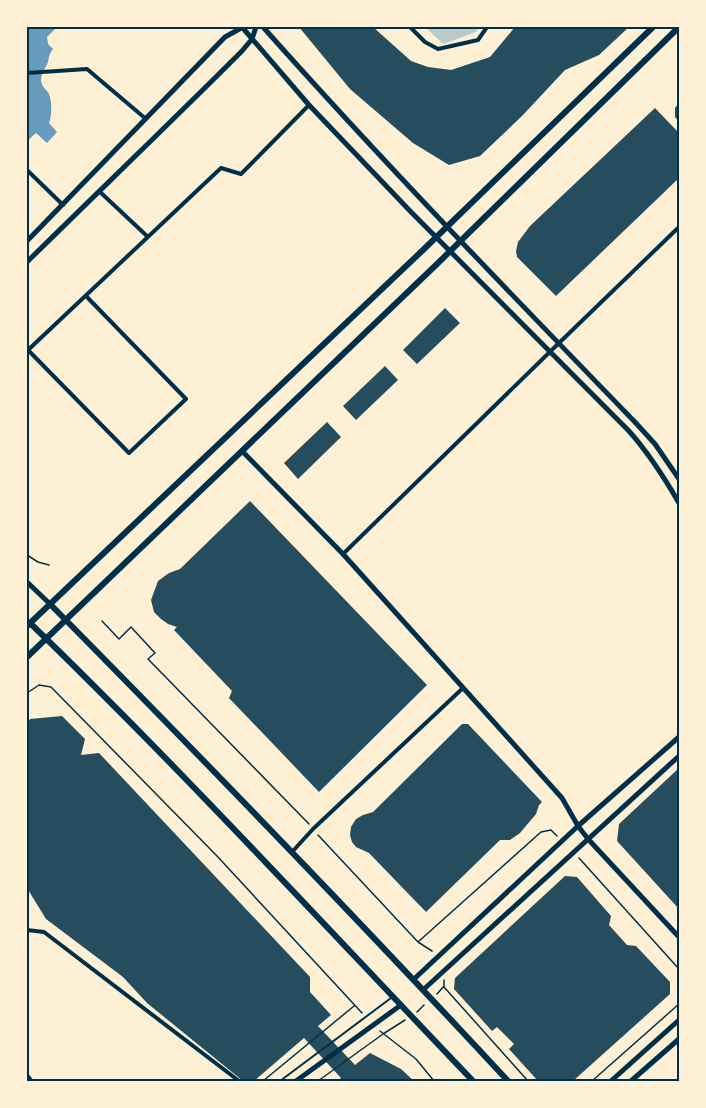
<svg xmlns="http://www.w3.org/2000/svg" width="706" height="1108" font-family="Lora,serif">
<style>
.green{fill:#b9caca}
.water{fill:#669bbc}
.building{fill:#264d5e}
.lines{fill:none;stroke-linecap:round;stroke-linejoin:round}
.path{stroke:#003049;stroke-width:1.5}
.service{stroke:#003049;stroke-width:2}
.minor{stroke:#003049;stroke-width:4}
.tertiary{stroke:#003049;stroke-width:5}
.secondary{stroke:#003049;stroke-width:5}
.primary{stroke:#003049;stroke-width:6}
.neatline{fill:none;stroke:#003049;stroke-width:2}
</style>
<rect width="100%" height="100%" fill="#fdf0d5"/>
<!-- green -->
<path class="green" d="M 425,27 L 479,27 L 476,32 L 443,44 Z"/>
<!-- water -->
<path class="water" d="M 27,27 L 57,27 L 47,37 L 48,44 L 53,49 C 49,54 49,57 48,62 C 45,69 41,74 41,81 C 42,88 46,88 49,94 C 52,101 52,116 49,123 L 57,132 L 47,143 L 36,133 L 27,141 Z"/>
<!-- building -->
<path class="building" d="M 299,27 L 373,27 L 411,61 L 428,67 L 451,70 L 490,57 L 515,27 L 629,27 L 599,55 L 565,70 L 522,116 L 480,156 L 449,165 L 413,143 L 350,89 Z
M 679,103 L 679,122 L 675,117 L 675,108 Z
M 655,108 L 679,133 L 679,178 L 556,296 L 517,257 L 516,251 L 518,242 L 530,226 Z
M 445,308 L 460,323 L 417,364 L 403,350 Z
M 385,366 L 398,380 L 356,420 L 343,406 Z
M 327,422 L 341,437 L 298,479 L 284,463 Z
M 250,501 L 427,685 L 319,792 L 229,698 L 232,691 L 174,630 L 177,627 L 168,624 L 161,619 L 154,612 L 151,600 L 158,581 L 169,573 L 180,569 Z
M 62,716 L 85,739 L 81,755 L 99,753 L 310,977 L 310,992 L 331,1015 L 318,1026 L 355,1065 L 370,1053 L 401,1069 L 414,1081 L 337,1081 L 341,1078 L 304,1038 L 254,1081 L 243,1081 L 147,1003 L 123,977 L 46,919 L 27,888 L 27,724 L 30,719 Z
M 462,724 L 468,724 L 542,802 L 539,805 L 536,814 L 520,833 L 510,840 L 500,840 L 426,912 L 369,853 L 356,847 L 352,842 L 350,835 L 351,827 L 356,819 L 363,815 L 373,812 Z
M 679,768 L 679,909 L 617,841 L 619,824 Z
M 565,876 L 577,877 L 611,916 L 609,925 L 627,945 L 636,946 L 670,982 L 670,994 L 573,1081 L 538,1081 L 509,1049 L 514,1044 L 497,1027 L 492,1031 L 454,989 L 455,978 Z"/>
<g class="lines">
<!-- path -->
<path class="path" d="M 27,555 L 38,562 L 49,565
M 102,621 L 119,639 L 131,627 L 155,653 L 148,659 L 309,824
M 27,693 L 39,685 L 51,687 L 217,856 L 362,1013
M 318,835 L 418,942 L 432,951
M 579,858 L 679,969
M 418,942 L 541,832 L 551,830 L 557,836
M 444,987 L 528,1081
M 437,994 L 444,986 L 444,980
M 417,1012 L 424,1005
M 380,1031 L 416,1059 L 434,1081
M 263,1081 L 354,1006
M 318,1081 L 383,1034 L 405,1020
M 592,1081 L 679,1004"/>
<!-- service -->
<path class="service" d="M 280,1081 L 391,998"/>
<!-- minor -->
<path class="minor" d="M 410,27 L 425,42 L 438,49 L 478,40 L 487,27
M 27,73 L 87,69 L 146,119
M 27,170 L 63,205
M 99,191 L 148,237
M 86,296 L 186,399 L 129,453 L 28,350 L 221,168 L 241,174 L 309,105
M 343,554 L 559,343 L 679,227
M 292,852 L 313,829 L 463,688
M 27,930 L 44,932 L 239,1081"/>
<!-- tertiary -->
<path class="tertiary" d="M 242,27 L 309,105 L 412,213 L 628,430 C 648,452 664,477 679,503
M 263,27 C 383,162 509,292 634,421 L 655,444 L 679,479
M 27,241 L 225,37 L 243,27
M 27,262 C 98,192 171,122 242,51 L 252,39 L 256,27
M 242,451 L 343,554 L 562,798 L 578,826 L 588,839 L 679,937
M 413,980 L 578,826 L 679,737
M 423,990 L 679,756
M 27,1076 L 31,1081
M 296,1081 L 401,1005
M 611,1081 L 679,1020
M 631,1081 L 679,1039"/>
<!-- secondary -->
<path class="secondary" d="M 27,582 L 50,604"/>
<!-- primary -->
<path class="primary" d="M 50,604 C 205,761 358,919 508,1081
M 30,623 C 183,771 326,927 473,1081
M 27,626 L 423,250 L 653,27
M 27,657 L 437,264 L 679,27"/>
</g>
<!-- border -->
<rect width="706" height="1108" fill="none" stroke="#fdf0d5" stroke-width="57"/>
<rect x="28" y="28" width="650" height="1052" class="neatline"/>
</svg>
